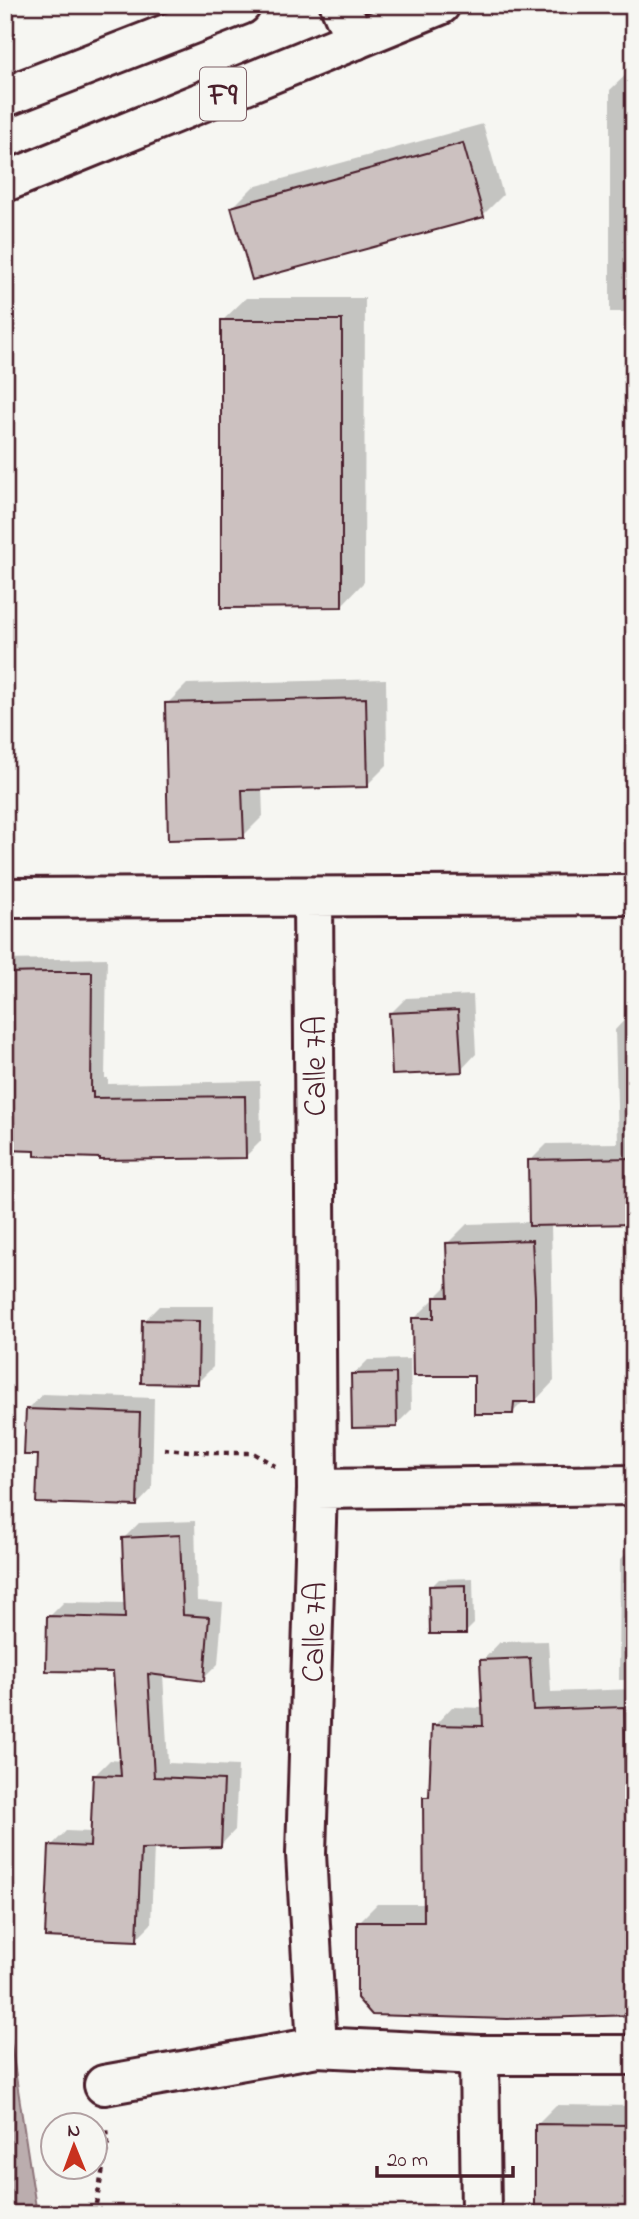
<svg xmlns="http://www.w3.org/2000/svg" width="639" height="2219" font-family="'Indie Flower',sans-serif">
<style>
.water{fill:#bbadae;stroke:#8e747a;stroke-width:2}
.shadow{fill:#0003}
.building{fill:#ccc1c0;stroke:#4a1f2b;stroke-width:2}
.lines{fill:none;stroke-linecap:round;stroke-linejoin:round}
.minor-casing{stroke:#4a1f2b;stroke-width:44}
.highway-casing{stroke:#4a1f2b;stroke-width:44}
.path{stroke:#4a1f2b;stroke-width:4.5;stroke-dasharray:5 5;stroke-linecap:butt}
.minor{stroke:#f6f6f2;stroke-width:38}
.highway{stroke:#f6f6f2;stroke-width:38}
.labels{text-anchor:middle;stroke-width:5;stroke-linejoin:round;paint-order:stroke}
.shield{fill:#f6f6f2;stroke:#7e6067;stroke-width:2}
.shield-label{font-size:30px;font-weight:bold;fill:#4a1f2b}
.street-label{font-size:32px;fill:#4a1f2b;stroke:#f6f6f2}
</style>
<rect width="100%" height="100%" fill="#f6f6f2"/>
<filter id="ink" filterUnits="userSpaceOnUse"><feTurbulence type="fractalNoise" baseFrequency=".0143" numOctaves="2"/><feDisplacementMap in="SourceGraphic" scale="14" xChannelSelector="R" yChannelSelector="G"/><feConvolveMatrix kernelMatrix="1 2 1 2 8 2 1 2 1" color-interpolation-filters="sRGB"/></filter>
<g filter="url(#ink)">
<!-- water -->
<path class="water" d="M 5,2004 L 37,2214 L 5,2214 Z"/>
<!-- shadow -->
<path class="shadow" d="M 631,70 L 634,70 L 634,312 L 610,312 L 610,90 Z
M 483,124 L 503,195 L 483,215 L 233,207 L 253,187 Z
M 246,298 L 365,298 L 364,582 L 341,606 L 222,321 Z
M 386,679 L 387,765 L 367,785 L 262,788 L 263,816 L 243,836 L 167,704 L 187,684 Z
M 107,958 L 105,1078 L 108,1078 L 108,1084 L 260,1081 L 261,1141 L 246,1156 L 102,1156 L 37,1149 L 5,1149 L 5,960 Z
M 473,995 L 476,1054 L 461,1070 L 390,1014 L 406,998 Z
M 632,1012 L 634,1223 L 551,1224 L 554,1381 L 536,1400 L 525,1400 L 513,1412 L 475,1374 L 414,1319 L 449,1284 L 448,1243 L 467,1224 L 531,1222 L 530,1161 L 547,1144 L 618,1143 L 615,1030 Z
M 159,1306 L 214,1306 L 213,1367 L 197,1383 L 144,1321 Z
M 410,1359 L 411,1410 L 396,1425 L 353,1375 L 368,1360 Z
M 43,1394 L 154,1398 L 152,1489 L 137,1505 L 40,1454 L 28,1409 Z
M 195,1521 L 197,1601 L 223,1603 L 218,1664 L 203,1679 L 163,1674 L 168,1763 L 238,1766 L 235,1830 L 220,1846 L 154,1847 L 151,1924 L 136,1939 L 51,1846 L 66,1831 L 92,1832 L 95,1775 L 110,1760 L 122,1761 L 115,1670 L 49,1617 L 64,1602 L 126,1603 L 124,1538 L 139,1523 Z
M 634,1546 L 634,1680 L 619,1680 L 620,1560 Z
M 473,1578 L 474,1624 L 466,1632 L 431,1587 L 439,1579 Z
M 548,1641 L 551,1692 L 634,1689 L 634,2017 L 617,2017 L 618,2014 L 358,1923 L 377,1904 L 425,1904 L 425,1798 L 431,1791 L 434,1726 L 452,1707 L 484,1708 L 482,1661 L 500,1642 Z
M 556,2105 L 634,2106 L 634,2214 L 577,2214 L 537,2124 Z
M 449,2209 L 449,2214 L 210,2214 L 214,2210 Z"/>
<!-- building -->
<path class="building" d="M 463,143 L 484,217 L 252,280 L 231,207 Z
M 221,320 L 342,320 L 342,607 L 221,608 Z
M 366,698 L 368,787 L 242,790 L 244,838 L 168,840 L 165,703 Z
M 50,972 L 92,972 L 91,1092 L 93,1092 L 93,1098 L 245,1096 L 246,1158 L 100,1160 L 100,1158 L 35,1156 L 35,1151 L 5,1150 L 5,973 Z
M 458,1010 L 462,1072 L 392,1075 L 389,1013 Z
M 634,1158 L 634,1224 L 529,1226 L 528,1160 Z
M 532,1240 L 535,1296 L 536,1402 L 514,1402 L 513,1414 L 474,1414 L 474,1376 L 413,1376 L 412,1318 L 434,1318 L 434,1297 L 448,1297 L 446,1243 Z
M 142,1320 L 199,1321 L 198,1384 L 141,1383 Z
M 396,1373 L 397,1427 L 352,1428 L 351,1374 Z
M 26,1409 L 140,1413 L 137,1506 L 36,1503 L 38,1455 L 24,1455 Z
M 180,1535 L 183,1615 L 209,1617 L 204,1681 L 148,1674 L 154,1777 L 224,1780 L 221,1847 L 141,1849 L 137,1941 L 45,1937 L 49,1845 L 90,1847 L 93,1775 L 121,1776 L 113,1672 L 46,1671 L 47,1616 L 125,1618 L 122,1538 Z
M 466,1585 L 466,1634 L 430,1634 L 429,1586 Z
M 530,1658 L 533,1710 L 624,1707 L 625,1780 L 634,1780 L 634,2015 L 507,2019 L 372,2015 L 357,1998 L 357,1922 L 424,1922 L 423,1797 L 429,1797 L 432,1725 L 483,1726 L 480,1660 Z
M 535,2124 L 634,2125 L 634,2213 L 535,2212 Z"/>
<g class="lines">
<defs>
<path id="minor" d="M 340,5 L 355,40
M 313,897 L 317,1489 L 306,1854 L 317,2047 L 479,2055 L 481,2214
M 5,898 L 634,895
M 317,1489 L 634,1485
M 479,2055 L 634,2055
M 104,2085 L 317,2047"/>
<path id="highway" d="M 5,97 L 241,5
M 5,182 L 440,5"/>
</defs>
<!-- minor casing -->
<use href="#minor" class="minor-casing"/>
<!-- highway casing -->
<use href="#highway" class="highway-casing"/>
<!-- path -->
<path class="path" d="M 164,1449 L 214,1453 L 253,1453 L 275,1466
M 94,2214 L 108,2143 L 107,2128"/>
<!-- minor -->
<use href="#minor" class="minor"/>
<!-- highway -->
<use href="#highway" class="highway"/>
</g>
</g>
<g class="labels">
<!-- shield labels -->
<rect class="shield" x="200" y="67.5" width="46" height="53" rx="5"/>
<g class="shield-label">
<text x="223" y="104">F9</text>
</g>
<!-- street labels -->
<g class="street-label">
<text transform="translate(314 1066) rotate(-90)" y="11">Calle 7A</text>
<text transform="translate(313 1632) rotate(-88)" y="11">Calle 7A</text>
</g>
</g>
<!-- margin -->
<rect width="639" height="2219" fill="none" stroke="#f6f6f2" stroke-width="28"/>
<rect x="14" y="14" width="611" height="2191" fill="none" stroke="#4a1f2b" stroke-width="2.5" filter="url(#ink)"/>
<!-- north arrow -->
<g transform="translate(74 2146) rotate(359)"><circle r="33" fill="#f6f6f2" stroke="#b1a0a2" stroke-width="2"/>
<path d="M0-5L12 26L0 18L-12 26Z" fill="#c8321e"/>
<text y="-10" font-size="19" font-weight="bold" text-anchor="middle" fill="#4a1f2b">N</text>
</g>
<!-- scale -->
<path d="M377 2166v10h136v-10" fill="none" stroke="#4a1f2b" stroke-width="3.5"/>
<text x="387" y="2166" font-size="21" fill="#4a1f2b" stroke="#f6f6f2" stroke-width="5" paint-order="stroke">20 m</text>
</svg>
